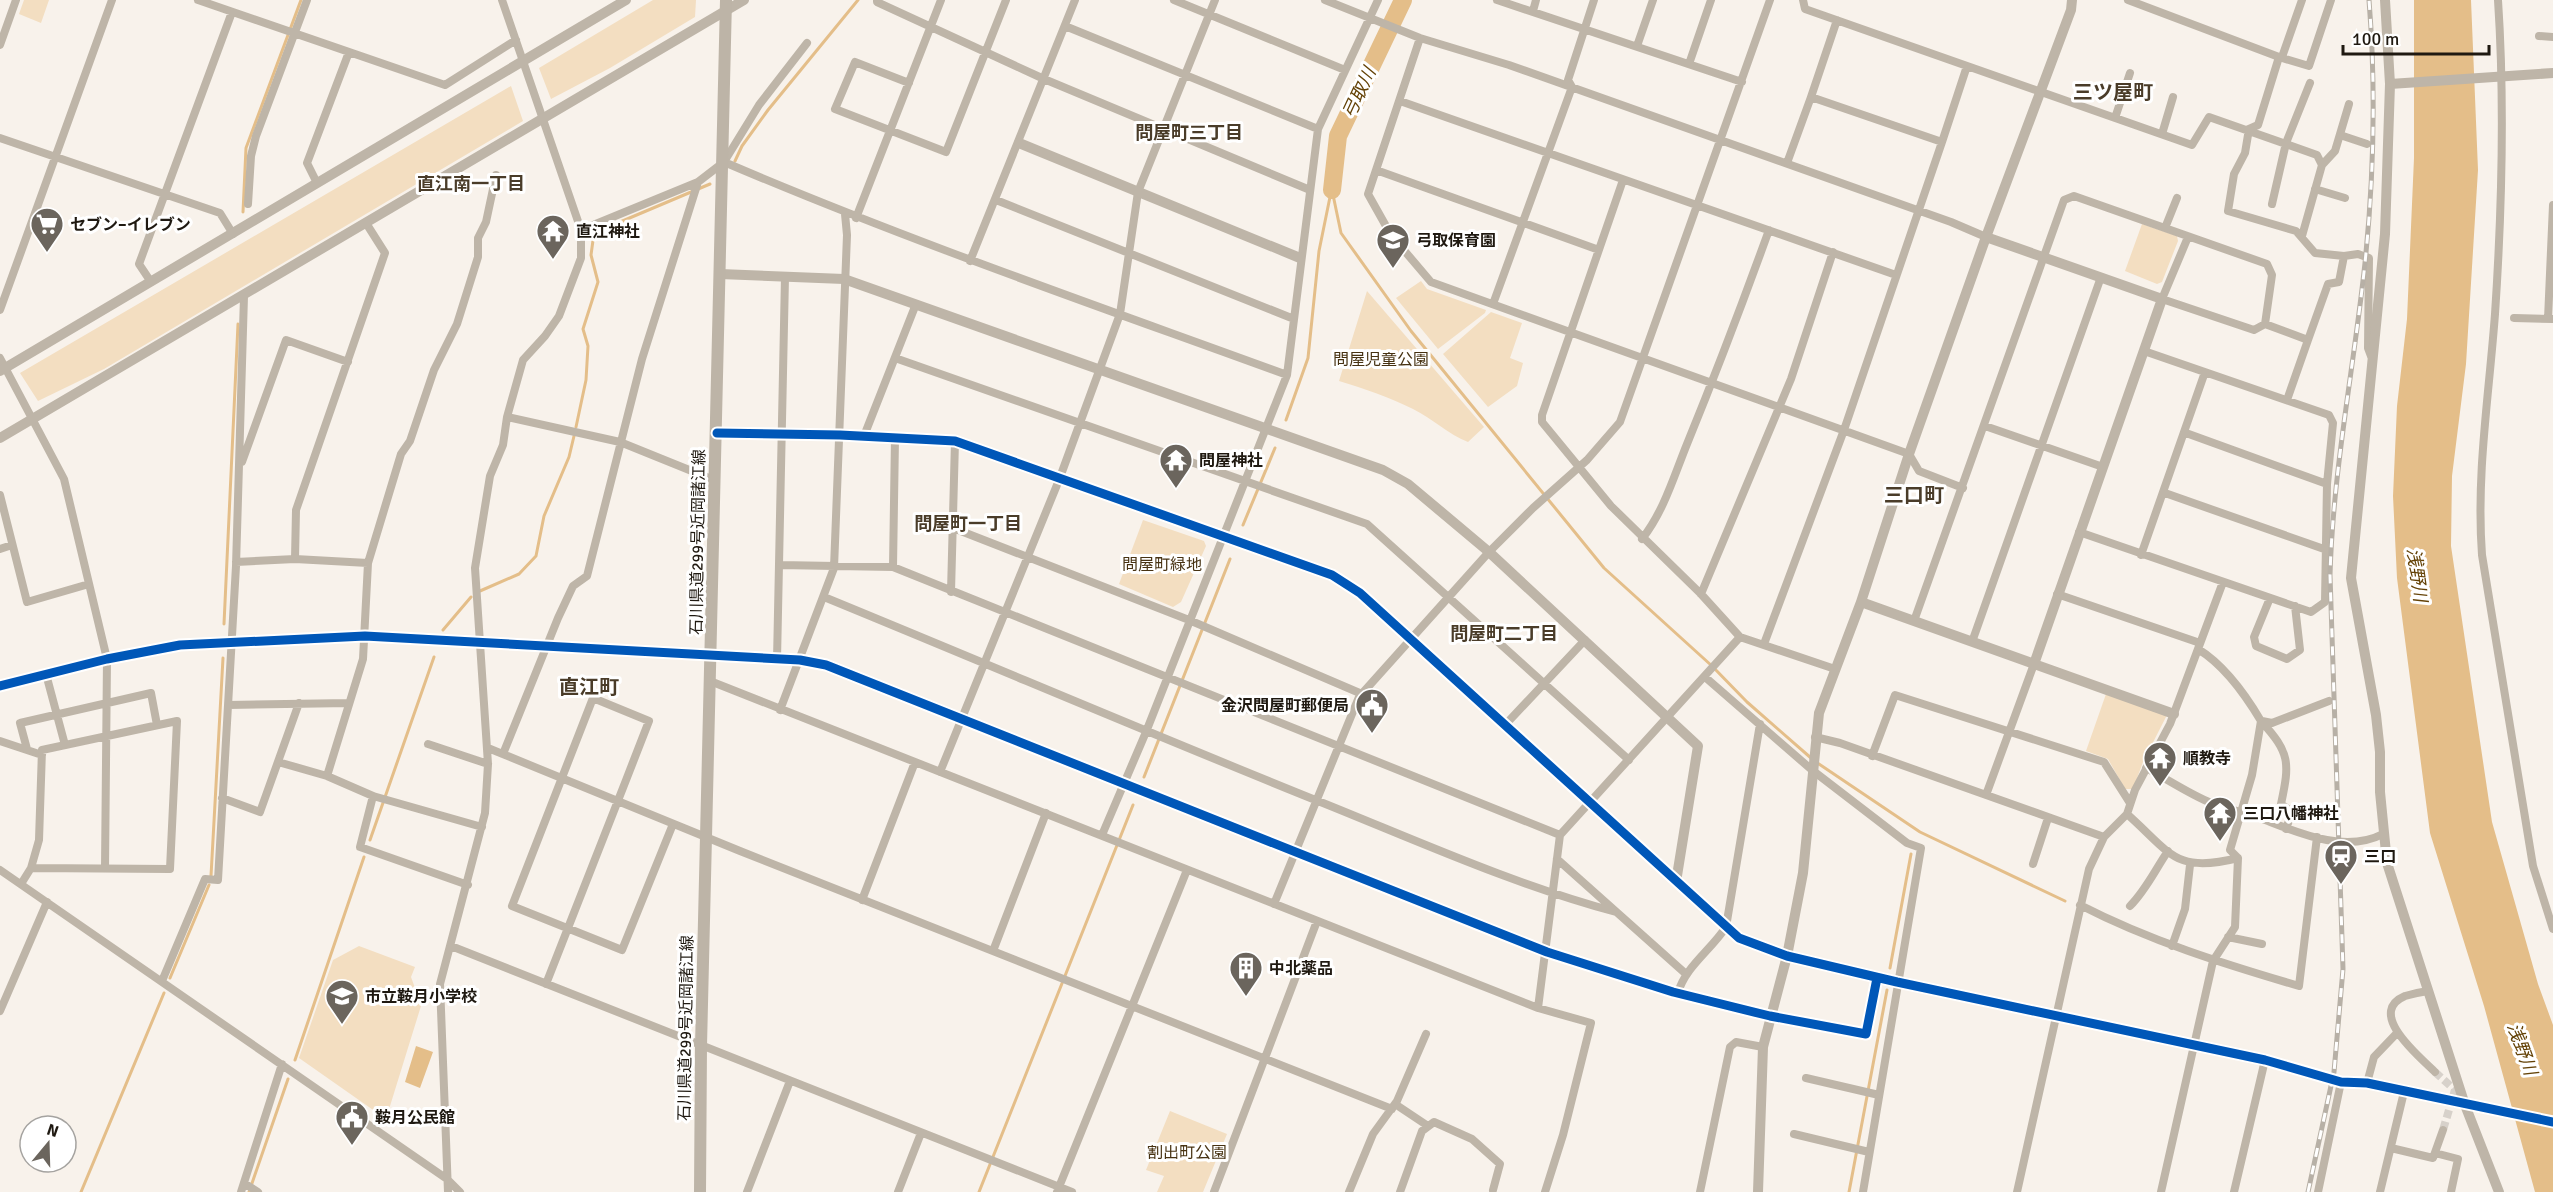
<svg xmlns="http://www.w3.org/2000/svg" width="2553" height="1192" font-family="Signika,'Noto Sans JP',sans-serif">
<style>
.green{fill:#f3dec1}
.water{fill:#e4be89}
.lines{fill:none;stroke-linecap:round;stroke-linejoin:round}
.stream{stroke:#e4be89;stroke-width:3}
.river{stroke:#e4be89;stroke-width:18}
.minor-tunnel{stroke:#d7d1ca;stroke-width:8;stroke-dasharray:8 4;stroke-linecap:butt}
.minor{stroke:#beb5a8;stroke-width:8}
.tertiary{stroke:#beb5a8;stroke-width:10}
.secondary{stroke:#bdb4a7;stroke-width:12}
.rail-casing{stroke:#b7b0a6;stroke-width:5}
.rail{stroke:#fff;stroke-width:3;stroke-dasharray:9;stroke-linecap:butt}
.cycleway-casing{stroke:#fff;stroke-width:13}
.cycleway{stroke:#0057b8;stroke-width:9}
.labels{text-anchor:middle;stroke-width:6;stroke-linejoin:round;paint-order:stroke}
.poi-label{font-size:16px;font-weight:bold;fill:#1f1911;stroke:#fff;text-anchor:start}
.park-label{font-size:16px;fill:#473212;stroke:#fff}
.street-label{font-size:16px;fill:#1f1911;stroke:#fff}
.water-label{font-size:18px;font-style:italic;fill:#644206;stroke:#fff}
.neighbourhood-label{font-size:18px;font-weight:bold;fill:#4a3c29;stroke:#fff}
.quarter-label{font-size:20px;font-weight:bold;fill:#4a3c29;stroke:#fff}
</style>
<rect width="100%" height="100%" fill="#f8f2eb"/>
<!-- green -->
<path class="green" d="M 24,0 L 49,0 L 41,23 L 19,14 Z
M 653,0 L 696,0 L 695,17 L 610,68 L 551,99 L 539,68 Z
M 511,86 L 523,121 L 104,369 L 38,401 L 20,373 Z
M 2142,224 L 2177,236 L 2178,241 L 2162,282 L 2157,284 L 2125,271 Z
M 1421,281 L 1427,289 L 1486,310 L 1485,313 L 1438,349 L 1396,298 Z
M 1367,291 L 1484,427 L 1468,442 C 1448,434 1433,419 1413,409 C 1389,397 1365,389 1339,381 Z
M 1491,312 L 1522,323 L 1510,358 L 1523,363 L 1517,386 L 1488,407 L 1443,354 Z
M 1143,520 L 1204,541 L 1206,546 L 1181,602 L 1173,607 L 1119,584 Z
M 2106,694 L 2167,715 L 2143,762 L 2133,789 L 2125,789 L 2108,759 L 2086,751 Z
M 359,946 L 415,967 L 411,977 L 415,988 L 425,993 L 386,1119 L 299,1058 L 333,960 Z
M 1170,1111 L 1227,1134 L 1203,1192 L 1157,1192 L 1164,1176 L 1146,1170 Z"/>
<!-- water -->
<path class="water" d="M 2414,0 L 2471,0 L 2478,170 L 2466,364 L 2452,476 L 2451,546 L 2492,822 L 2538,984 L 2553,1025 L 2553,1192 L 2535,1192 L 2484,1006 L 2430,833 L 2397,578 L 2393,496 L 2397,406 L 2407,319 L 2414,158 Z
M 416,1046 L 433,1052 L 420,1088 L 405,1082 Z"/>
<g class="lines">
<!-- stream -->
<path class="stream" d="M 735,161 L 742,146 L 768,110 L 858,0
M 1332,190 L 1341,233 L 1411,331 L 1604,568 L 1712,666 L 1747,702 L 1811,758
M 243,212 L 246,148 L 301,0
M 1286,420 L 1308,358 L 1319,251 L 1331,192
M 576,427 L 586,380 L 588,346 L 583,329 L 598,282 L 591,255 L 594,233 L 710,184
M 1243,525 L 1275,448
M 480,591 L 519,574 L 536,556 L 544,516 L 569,457 L 574,436
M 224,624 L 238,324
M 443,630 L 471,597
M 1816,762 L 1920,832 L 2065,901
M 1144,777 L 1230,559
M 370,840 L 434,657
M 211,876 L 223,658
M 1890,968 L 1911,854
M 170,978 L 209,885
M 295,1060 L 364,857
M 81,1192 L 164,993
M 249,1192 L 288,1079
M 979,1192 L 1133,805
M 1849,1192 L 1887,990"/>
<!-- river -->
<path class="river" d="M 1332,190 L 1338,136 L 1403,0"/>
<!-- minor-tunnel -->
<path class="minor-tunnel" d="M 2435,1072 L 2455,1090 L 2443,1130"/>
<!-- minor -->
<path class="minor" d="M 198,0 L 445,85 L 516,40
M 877,0 L 877,2 L 1044,79 L 1310,190
M 1174,0 L 1345,70
M 1325,0 L 1420,38 L 1509,65 L 1951,222 L 1986,237
M 1497,0 L 1742,82
M 1803,0 L 1805,9 L 2192,145 L 2209,117 L 2317,155 L 2322,165 L 2302,236
M 2128,0 L 2279,57 L 2309,66 L 2331,0
M 2498,0 C 2505,105 2502,209 2495,314 C 2489,395 2476,475 2482,555 L 2533,866 L 2553,929
M 1533,11 L 1536,0
M 1065,26 L 1318,129
M 2539,36 L 2553,37
M 1420,38 L 1368,194 L 1391,235 L 1431,282 L 1909,454 L 1919,471 L 1963,488
M 0,45 L 16,0
M 1637,46 L 1653,0
M 2282,57 L 2302,0
M 1689,64 L 1711,0
M 909,83 L 855,62 L 835,109 L 946,152 L 1006,0
M 1811,97 L 1837,20
M 1400,101 L 1896,275
M 2115,118 L 2130,73
M 2249,129 L 2245,153 L 2234,174 L 2228,211 L 2296,231 L 2315,253 L 2344,256 L 2339,282 L 2328,284 L 2308,340
M 2249,129 L 2258,125 L 2279,57
M 2162,134 L 2173,97
M 2340,135 L 2367,144
M 0,138 L 220,213 L 233,234
M 1942,142 L 1967,66
M 724,162 C 909,241 1098,306 1287,375
M 2322,165 L 2335,151 L 2349,104
M 1376,170 L 1599,250
M 1623,180 L 1542,415 L 1542,422 L 1611,506 L 1701,594 L 1740,637 L 1835,669
M 317,183 L 307,163 L 349,52
M 2315,189 L 2345,198
M 996,200 L 1294,319
M 248,204 L 251,156 L 256,136 L 307,0
M 2272,204 L 2286,143 L 2310,83
M 856,218 L 941,0
M 2165,228 L 2177,198
M 581,230 L 698,182 L 724,162 L 759,105 L 807,43
M 2344,256 L 2358,254 L 2369,258 L 2368,348 L 2371,356
M 970,261 L 1075,0
M 151,282 L 139,264 L 232,12
M 1493,304 L 1572,87 L 1568,80 L 1594,0
M 0,310 L 112,0
M 2514,318 L 2553,319
M 2548,319 L 2553,205
M 2265,324 L 2308,340 L 2287,400
M 0,358 L 64,479 L 107,659 L 105,868
M 895,358 L 1367,524 L 1629,760
M 507,417 L 620,442 L 714,480
M 1985,426 L 2103,467
M 2186,433 L 2327,484
M 864,436 L 916,304
M 242,462 L 286,340 L 348,362
M 2165,493 L 2324,549
M 0,495 L 27,602 L 89,584
M 953,528 L 1189,620 L 1362,694
M 2079,532 L 2311,612 L 2325,602 L 2327,484 L 2333,423 L 2329,415 L 2144,351
M 1642,539 C 1664,511 1674,476 1687,444 C 1716,373 1743,302 1769,230
M 0,549 L 12,545
M 2141,555 L 2205,372
M 295,559 L 296,510 L 385,253 L 366,223
M 236,562 L 295,559 L 368,563
M 779,565 L 893,567 L 1560,835
M 893,567 L 895,438
M 951,592 L 955,441
M 1701,594 L 1791,379 L 1833,252
M 2057,594 L 2200,643
M 824,597 C 990,665 1156,736 1323,803 C 1420,842 1515,885 1616,912
M 2270,598 L 2254,637 L 2256,646 L 2287,659 L 2300,650 L 2295,606
M 1914,621 L 2064,200 L 2074,196 L 2267,264 L 2272,275 L 2265,324 L 2254,330 L 2162,299 L 2188,237
M 1972,642 L 2101,277
M 1764,644 L 1844,430 L 1942,142 L 1811,97 L 1787,163
M 777,660 L 785,277
M 46,674 L 65,745
M 1705,677 L 1812,770 L 1907,843 L 1921,848 L 1863,1192
M 710,681 L 1538,1008 L 1591,1023 L 1563,1135 L 1545,1192
M 228,705 L 349,703
M 780,710 L 834,568 L 847,235 L 845,214
M 2261,721 C 2290,753 2290,762 2281,804 L 2292,812 L 2286,829
M 2262,721 L 2272,723 L 2329,701
M 1505,725 L 1585,640
M 1815,737 L 1840,743 L 2104,837
M 0,741 L 42,755
M 428,744 L 488,764
M 488,748 L 740,851 L 1392,1109
M 27,749 L 20,723 L 151,693 L 157,725
M 503,754 L 558,618 L 573,586 L 587,576 L 642,359 L 698,182
M 1872,756 L 1895,695 L 2104,762 L 2130,803
M 278,762 L 327,776
M 2146,768 C 2167,779 2189,794 2211,803 C 2227,809 2244,812 2260,818 C 2297,832 2344,854 2383,834
M 940,772 L 1059,480 L 1120,314 L 1138,192 L 1215,0
M 1986,795 L 2034,664
M 373,796 L 360,847 L 468,885
M 222,798 L 260,812 L 299,703
M 2127,814 C 2171,853 2175,874 2238,858
M 482,827 L 373,796 L 327,776 L 363,659 L 368,563 L 401,454 L 410,441 L 434,370 L 457,324 L 478,257 L 478,238 L 486,222 L 496,175
M 1102,835 L 1146,732 L 1287,375 L 1318,129 L 1378,0
M 1557,859 L 1686,974
M 2033,864 L 2048,818
M 0,870 L 447,1179 L 460,1192
M 21,884 L 31,868 L 170,869 L 177,721 L 42,750 L 39,840 L 31,868
M 862,900 L 915,762
M 1274,904 L 1359,697 L 1489,552 L 1533,508 L 1587,460 L 1620,422 L 1770,0
M 2080,905 C 2150,941 2224,964 2299,986 L 2317,837
M 2130,906 C 2146,890 2155,870 2168,851
M 2228,937 L 2262,944
M 451,946 L 1072,1192
M 2172,946 L 2185,909 L 2190,865
M 993,951 L 1046,813
M 162,981 L 205,879 L 218,880 L 236,566 L 244,296
M 546,984 C 580,897 615,809 649,721 L 593,698 L 512,906 L 622,950 L 673,824
M 2428,991 C 2421,992 2412,994 2405,996 C 2365,1013 2421,1058 2435,1072
M 1678,993 C 1685,967 1711,950 1726,927 L 1760,724
M 1538,1008 L 1560,835 L 1740,637
M 0,1011 L 47,902
M 1770,1016 L 1866,1034 L 1877,978
M 1806,1078 L 1879,1095
M 2367,1083 L 2374,1057 L 2397,1033
M 1395,1104 L 1428,1126
M 1794,1134 L 1869,1152
M 2391,1148 L 2433,1158 L 2443,1130
M 2435,1153 L 2458,1159 L 2451,1192
M 244,1183 L 258,1192
M 241,1192 L 282,1064
M 448,1192 L 440,984 L 485,813 L 488,764 L 475,568 L 490,476 L 503,445 L 507,417 L 523,360 L 545,336 L 559,316 L 581,258 L 581,230 L 502,0
M 747,1192 L 790,1081
M 898,1192 L 921,1133
M 1057,1192 L 1187,870
M 1214,1192 L 1317,921
M 1349,1192 L 1373,1134 L 1397,1101 L 1426,1034
M 1400,1192 L 1422,1131 L 1434,1122 L 1472,1139 L 1500,1164 L 1493,1190
M 1700,1192 L 1730,1047 L 1736,1042 L 1763,1047
M 2017,1192 L 2089,869 L 2104,837 L 2127,814 L 2135,790 L 2170,724 L 2223,582
M 2161,1192 L 2213,961 L 2235,927 L 2238,858 L 2230,850 L 2252,775 L 2261,721 C 2245,694 2224,665 2198,649
M 2234,1192 L 2265,1060
M 2318,1192 L 2341,1082
M 2380,1192 L 2404,1092"/>
<!-- tertiary -->
<path class="tertiary" d="M 2385,0 L 2390,84 L 2385,234 L 2351,578 L 2376,715 L 2380,752 L 2380,792 L 2387,863 L 2465,1105 L 2499,1192
M 2390,84 L 2553,73
M 1019,143 L 1300,258
M 1986,237 L 2162,299 L 2034,664
M 720,274 L 844,279 L 1383,470 L 1408,484 L 1489,552 L 1698,746 L 1676,882
M 0,371 L 626,0
M 717,433 L 840,435 L 955,441 L 1332,575 L 1360,593 L 1739,938 L 1787,956 L 1897,982 L 2265,1060 L 2341,1082 L 2367,1083 L 2553,1122
M 0,438 L 744,0
M 1861,602 L 2174,714
M 0,686 L 107,659 L 180,645 L 365,636 L 800,660 L 826,665 L 1547,952 L 1673,992 L 1770,1016
M 1758,1192 L 1763,1047 L 1787,956 L 1803,873 L 1819,713 L 1861,602 L 1909,454 L 1986,237 L 2071,10 L 2072,0"/>
<!-- secondary -->
<path class="secondary" d="M 700,1192 L 701,1046 L 726,0"/>
<defs>
<path id="rail" d="M 2308,1192 L 2334,1072 L 2343,969 L 2330,575 C 2333,470 2354,367 2365,263 C 2374,175 2376,88 2369,0"/>
</defs>
<!-- rail casing -->
<use href="#rail" class="rail-casing"/>
<!-- rail -->
<use href="#rail" class="rail"/>
<defs>
<path id="cycleway" d="M 717,433 L 840,435 L 955,441 L 1332,575 L 1360,593 L 1739,938 L 1787,956 L 1897,982 L 2265,1060 L 2341,1082 L 2367,1083 L 2553,1122
M 0,686 L 107,659 L 180,645 L 365,636 L 800,660 L 826,665 L 1547,952 L 1673,992 L 1770,1016 L 1866,1034 L 1877,978"/>
</defs>
<!-- cycleway casing -->
<use href="#cycleway" class="cycleway-casing"/>
<!-- cycleway -->
<use href="#cycleway" class="cycleway"/>
</g>
<!-- icons -->
<defs>
<symbol id="supermarket-pin" viewBox="-11 -11 22 30"><path d="M0 17L-7.5 6A9.5 9.5 0 1 1 7.5 6Z" fill="#6b655d" stroke="#fff"/><path d="M-6-5.5h2.5l.6 2H6L4.5 2H-2.5L-4.4-4H-6ZM-1.5 3.2a1.3 1.3 0 1 0 .1 0ZM3 3.2a1.3 1.3 0 1 0 .1 0Z" fill="#fff"/></symbol>
<symbol id="temple-pin" viewBox="-11 -11 22 30"><path d="M0 17L-7.5 6A9.5 9.5 0 1 1 7.5 6Z" fill="#6b655d" stroke="#fff"/><path d="M0-6L5-2H3V0L6.5 2.5H4V6H1.5V3h-3V6H-4V2.5H-6.5L-3 0V-2H-5Z" fill="#fff"/></symbol>
<symbol id="school-pin" viewBox="-11 -11 22 30"><path d="M0 17L-7.5 6A9.5 9.5 0 1 1 7.5 6Z" fill="#6b655d" stroke="#fff"/><path d="M0-5L7-2L0 1L-7-2ZM-4 1L0 2.5L4 1V4Q0 6-4 4Z" fill="#fff"/></symbol>
<symbol id="civic-pin" viewBox="-11 -11 22 30"><path d="M0 17L-7.5 6A9.5 9.5 0 1 1 7.5 6Z" fill="#6b655d" stroke="#fff"/><path d="M-.6-6.5H3V-4.5H.6V-3L4-1V1h2V6H-6V1h2V-1L-.6-3ZM-1.2 2.5V6h2.4V2.5Z" fill="#fff"/></symbol>
<symbol id="station-pin" viewBox="-11 -11 22 30"><path d="M0 17L-7.5 6A9.5 9.5 0 1 1 7.5 6Z" fill="#6b655d" stroke="#fff"/><path d="M-3-6H3Q5-6 5-4V2Q5 4 3 4L4.5 6H3L1.5 4h-3L-3 6H-4.5L-3 4Q-5 4-5 2V-4Q-5-6-3-6ZM-3.5-4v3h7v-3ZM-3.5 1v1.5H-2V1ZM2 1v1.5H3.5V1Z" fill="#fff"/></symbol>
<symbol id="building-pin" viewBox="-11 -11 22 30"><path d="M0 17L-7.5 6A9.5 9.5 0 1 1 7.5 6Z" fill="#6b655d" stroke="#fff"/><path d="M-4-6H4V6H1V3H-1V6H-4ZM-2.5-4.3h1.7v1.8h-1.7ZM.8-4.3h1.7v1.8H.8ZM-2.5-1h1.7V.8h-1.7ZM.8-1h1.7V.8H.8Z" fill="#fff"/></symbol>
</defs>
<g fill-rule="evenodd">
<use href="#supermarket-pin" x="28" y="205" width="38" height="52"/>
<use href="#temple-pin" x="534" y="212" width="38" height="52"/>
<use href="#school-pin" x="1374" y="221" width="38" height="52"/>
<use href="#temple-pin" x="1157" y="441" width="38" height="52"/>
<use href="#civic-pin" x="1353" y="686" width="38" height="52"/>
<use href="#temple-pin" x="2141" y="739" width="38" height="52"/>
<use href="#temple-pin" x="2201" y="794" width="38" height="52"/>
<use href="#station-pin" x="2322" y="837" width="38" height="52"/>
<use href="#building-pin" x="1227" y="949" width="38" height="52"/>
<use href="#school-pin" x="323" y="977" width="38" height="52"/>
<use href="#civic-pin" x="333" y="1098" width="38" height="52"/>
</g>
<g class="labels">
<!-- poi labels -->
<g class="poi-label">
<text x="70" y="230">セブン−イレブン</text>
<text x="576" y="237">直江神社</text>
<text x="1416" y="246">弓取保育園</text>
<text x="1199" y="466">問屋神社</text>
<text x="1349" y="711" text-anchor="end">金沢問屋町郵便局</text>
<text x="2183" y="764">順教寺</text>
<text x="2243" y="819">三口八幡神社</text>
<text x="2364" y="862">三口</text>
<text x="1269" y="974">中北薬品</text>
<text x="365" y="1002">市立鞍月小学校</text>
<text x="375" y="1123">鞍月公民館</text>
</g>
<!-- park labels -->
<g class="park-label">
<text x="1381" y="365">問屋児童公園</text>
<text x="1162" y="570">問屋町緑地</text>
<text x="1187" y="1158">割出町公園</text>
</g>
<!-- street labels -->
<g class="street-label">
<text transform="translate(697 542) rotate(-89)" y="6">石川県道299号近岡諸江線</text>
<text transform="translate(685 1028) rotate(-89)" y="6">石川県道299号近岡諸江線</text>
</g>
<!-- water labels -->
<g class="water-label">
<text transform="translate(1359 93) rotate(-65)" y="6">弓取川</text>
<text transform="translate(2417 575) rotate(82)" y="6">浅野川</text>
<text transform="translate(2522 1049) rotate(70)" y="6">浅野川</text>
</g>
<!-- neighbourhood labels -->
<g class="neighbourhood-label">
<text x="1189" y="139">問屋町三丁目</text>
<text x="471" y="190">直江南一丁目</text>
<text x="968" y="530">問屋町一丁目</text>
<text x="1504" y="640">問屋町二丁目</text>
</g>
<!-- quarter labels -->
<g class="quarter-label">
<text x="2113" y="99">三ツ屋町</text>
<text x="1914" y="502">三口町</text>
<text x="589" y="694">直江町</text>
</g>
</g>
<!-- north arrow -->
<g transform="translate(48 1144) rotate(19)"><circle r="28" fill="#ffffff" stroke="#a5a3a0" stroke-width="1.5"/>
<path d="M0-4.5L10 22L0 15L-10 22Z" fill="#6b655d"/>
<text y="-9" font-size="16" font-weight="bold" text-anchor="middle" fill="#1f1911">N</text>
</g>
<!-- scale -->
<path d="M2343 45v9h146v-9" fill="none" stroke="#1f1911" stroke-width="3"/>
<text x="2352" y="45" font-size="18" fill="#1f1911" stroke="#ffffff" stroke-width="4.5" paint-order="stroke">100 m</text>
</svg>
